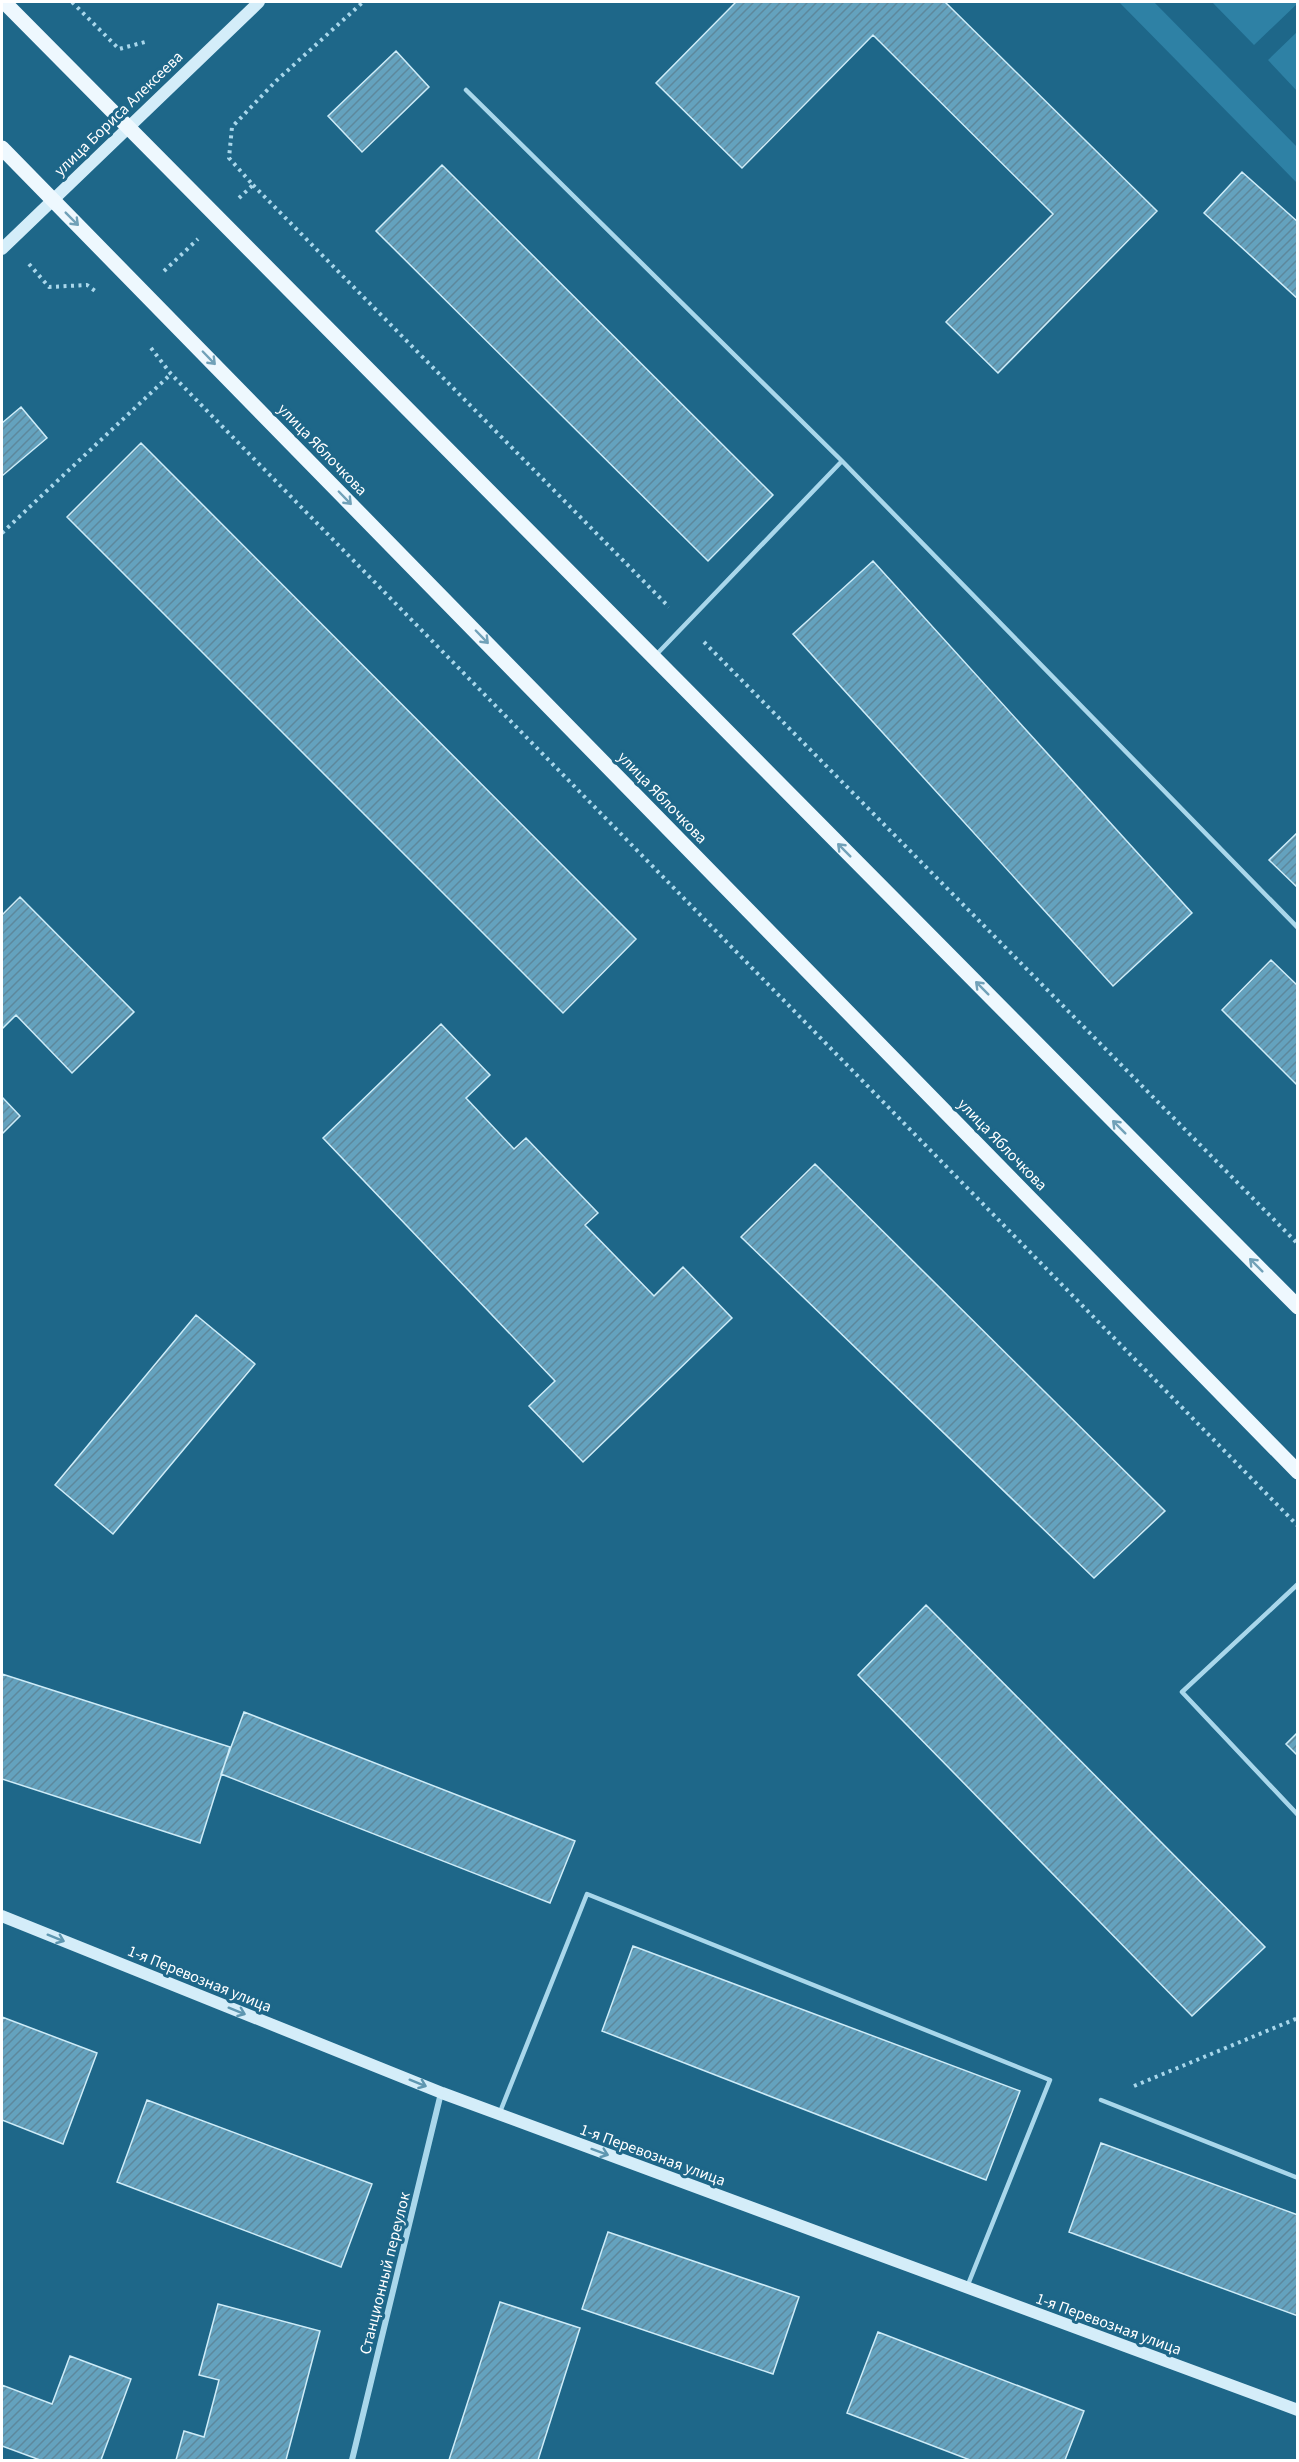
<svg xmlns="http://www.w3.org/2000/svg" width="1299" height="2462" font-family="'Source Sans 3',sans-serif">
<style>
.pitch{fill:#2e81a5}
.building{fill:url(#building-hatch);stroke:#ceecf8;stroke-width:1.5}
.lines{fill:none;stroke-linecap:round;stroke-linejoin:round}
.path{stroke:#a9d7eb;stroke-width:4;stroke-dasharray:3 4.5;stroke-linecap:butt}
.service{stroke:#a9d7eb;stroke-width:4.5}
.minor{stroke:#a9d7eb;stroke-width:6}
.secondary{stroke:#d4edf9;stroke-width:12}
.primary{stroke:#eef8fe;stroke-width:15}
.oneway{stroke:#71a1b8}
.oneway2{stroke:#5e96b0}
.labels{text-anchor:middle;stroke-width:6;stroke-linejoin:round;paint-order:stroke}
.street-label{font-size:16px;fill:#fff;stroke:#1e6789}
</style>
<defs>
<pattern id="building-hatch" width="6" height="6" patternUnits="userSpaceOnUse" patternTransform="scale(1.5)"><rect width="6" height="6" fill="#64a2be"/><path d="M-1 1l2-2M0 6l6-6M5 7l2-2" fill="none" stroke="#5d889c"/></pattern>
</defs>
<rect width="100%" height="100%" fill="#1e6789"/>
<!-- pitch -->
<path class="pitch" d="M 1119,2 L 1154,2 L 1297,147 L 1297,183 Z
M 1212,2 L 1297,2 L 1298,3 L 1254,45 Z
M 1297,32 L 1297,91 L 1268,60 Z"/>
<!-- building -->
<path class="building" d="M 736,2 L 945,2 L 1157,211 L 998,373 L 946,322 L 1053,214 L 873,35 L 742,168 L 656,83 Z
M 396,51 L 429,87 L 362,152 L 328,116 Z
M 442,165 L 773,495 L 708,561 L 376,231 Z
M 1242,172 L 1298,222 L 1298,299 L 1204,213 Z
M 21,407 L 47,438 L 2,476 L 2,423 Z
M 141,443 L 636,939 L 563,1013 L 67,517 Z
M 873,561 L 1192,913 L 1113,986 L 793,634 Z
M 1298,832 L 1298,888 L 1269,860 Z
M 20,897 L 134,1012 L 72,1073 L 16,1015 L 2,1029 L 2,915 Z
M 1271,960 L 1298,986 L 1298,1086 L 1222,1010 Z
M 441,1024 L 490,1075 L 466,1098 L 514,1149 L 526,1138 L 598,1213 L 585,1225 L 654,1296 L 683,1267 L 732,1318 L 583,1462 L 529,1406 L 555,1381 L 323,1138 Z
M 2,1097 L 20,1116 L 2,1134 Z
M 815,1164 L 1165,1511 L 1094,1578 L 741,1237 Z
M 196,1315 L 255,1364 L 113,1534 L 55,1485 Z
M 926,1605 L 1265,1947 L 1192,2016 L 858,1675 Z
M 2,1674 L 230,1747 L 200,1843 L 2,1779 Z
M 244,1712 L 575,1841 L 550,1903 L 221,1774 Z
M 1298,1732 L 1298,1756 L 1286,1744 Z
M 633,1946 L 1020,2091 L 986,2180 L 602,2031 Z
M 2,2017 L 97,2053 L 63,2144 L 2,2120 Z
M 147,2100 L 372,2184 L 341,2267 L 117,2182 Z
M 1101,2143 L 1298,2215 L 1298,2316 L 1069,2232 Z
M 608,2232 L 799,2297 L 773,2374 L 582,2309 Z
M 500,2302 L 580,2328 L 538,2460 L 449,2460 Z
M 218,2304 L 320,2331 L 286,2460 L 176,2460 L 184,2431 L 204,2437 L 219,2380 L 199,2375 Z
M 878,2332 L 1084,2411 L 1065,2460 L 970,2460 L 847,2413 Z
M 70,2356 L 131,2379 L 101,2460 L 40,2460 L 2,2446 L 2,2385 L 52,2404 Z"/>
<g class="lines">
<!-- path -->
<path class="path" d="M 72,2 L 119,49 L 145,42
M 253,185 L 669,607
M 239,198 L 253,185 L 229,158 L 232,127 L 276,81 L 363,2
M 29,264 L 49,287 L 87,285 L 98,293
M 164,271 L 198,239
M 151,348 L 171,374 L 1298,1526
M 2,533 L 171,374
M 704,642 L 1298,1244
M 1134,2086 L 1298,2018"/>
<!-- service -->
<path class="service" d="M 466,90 L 842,461 L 1298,928
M 655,656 L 842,461
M 1298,1584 L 1182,1692 L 1298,1815
M 1101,2100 L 1298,2178
M 500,2112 L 587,1894 L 1050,2080 L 967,2287"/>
<!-- minor -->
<path class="minor" d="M 352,2460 L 441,2093"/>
<!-- secondary -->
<path class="secondary" d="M 2,249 L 259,2
M 2,1916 L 442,2093 L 1298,2410"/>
<!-- primary -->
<path class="primary" d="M 4,2 L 1298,1307
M 2,148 L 1298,1472"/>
</g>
<!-- one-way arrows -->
<defs><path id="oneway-shaft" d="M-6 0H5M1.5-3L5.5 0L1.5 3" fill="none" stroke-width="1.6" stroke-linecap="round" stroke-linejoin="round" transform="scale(1.5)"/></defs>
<g class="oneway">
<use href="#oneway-shaft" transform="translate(72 219) rotate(45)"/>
<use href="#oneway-shaft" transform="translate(209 358) rotate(46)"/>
<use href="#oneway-shaft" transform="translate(345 498) rotate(46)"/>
<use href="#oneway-shaft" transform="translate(482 637) rotate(46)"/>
<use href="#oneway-shaft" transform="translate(844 850) rotate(-135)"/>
<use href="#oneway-shaft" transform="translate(982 988) rotate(-135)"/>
<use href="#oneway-shaft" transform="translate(1119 1127) rotate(-135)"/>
<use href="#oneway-shaft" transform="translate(1256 1265) rotate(-135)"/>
</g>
<g class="oneway2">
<use href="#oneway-shaft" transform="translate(56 1938) rotate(22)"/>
<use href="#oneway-shaft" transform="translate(237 2011) rotate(22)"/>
<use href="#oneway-shaft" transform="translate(418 2083) rotate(22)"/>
<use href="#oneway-shaft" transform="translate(600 2152) rotate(20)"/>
</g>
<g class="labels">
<!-- street labels -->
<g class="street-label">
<text transform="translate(118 113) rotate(-44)" y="6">улица Бориса Алексеева</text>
<text transform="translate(323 449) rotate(46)" y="6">улица Яблочкова</text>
<text transform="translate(663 797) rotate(46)" y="6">улица Яблочкова</text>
<text transform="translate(1003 1144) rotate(46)" y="6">улица Яблочкова</text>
<text transform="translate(200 1978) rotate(22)" y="6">1-я Перевозная улица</text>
<text transform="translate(653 2154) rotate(20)" y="6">1-я Перевозная улица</text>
<text transform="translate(384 2273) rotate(-76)" y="6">Станционный переулок</text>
<text transform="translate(1109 2323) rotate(20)" y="6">1-я Перевозная улица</text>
</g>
</g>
<!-- border -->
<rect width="1299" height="2462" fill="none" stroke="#ffffff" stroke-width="6"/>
</svg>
